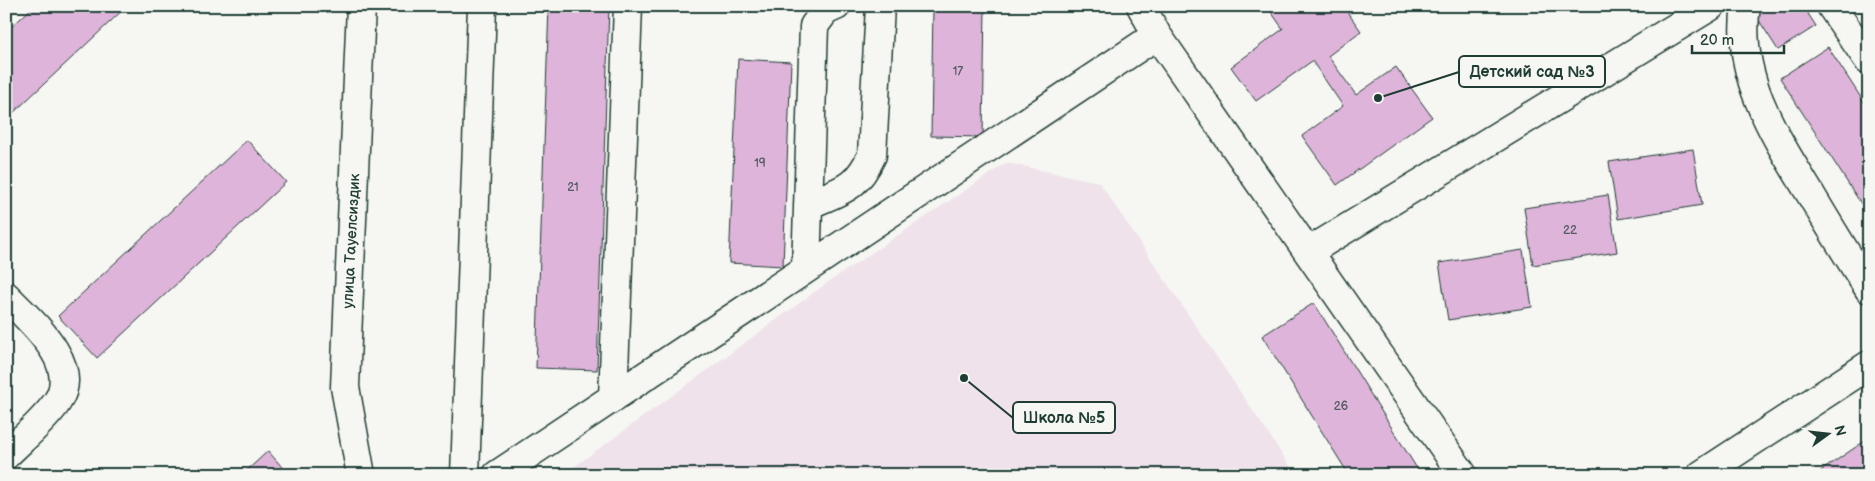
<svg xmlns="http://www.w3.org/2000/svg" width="1875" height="481" font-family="'Balsamiq Sans',sans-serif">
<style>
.built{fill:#efe2eb}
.building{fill:#deb4da;stroke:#1f3d34}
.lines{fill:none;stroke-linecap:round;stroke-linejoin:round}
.minor-casing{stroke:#1f3d34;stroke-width:31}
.minor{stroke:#f6f6f2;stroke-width:28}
.labels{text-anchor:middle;stroke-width:4;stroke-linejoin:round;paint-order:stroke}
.number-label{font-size:12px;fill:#4f5b5e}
.street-label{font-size:15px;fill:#1f3d34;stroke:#f6f6f2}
.leader{fill:none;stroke:#1f3d34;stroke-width:2}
.callout-dot{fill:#1f3d34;stroke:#f6f6f2;stroke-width:2}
.callout{fill:#f6f6f2;stroke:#1f3d34;stroke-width:2}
.callout-label{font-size:16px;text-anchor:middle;font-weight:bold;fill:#1f3d34}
</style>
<rect width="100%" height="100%" fill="#f6f6f2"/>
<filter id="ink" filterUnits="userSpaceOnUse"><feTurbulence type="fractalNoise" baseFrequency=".02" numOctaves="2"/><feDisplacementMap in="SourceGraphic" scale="10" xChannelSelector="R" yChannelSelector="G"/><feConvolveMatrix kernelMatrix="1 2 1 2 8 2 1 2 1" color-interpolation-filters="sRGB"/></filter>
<g filter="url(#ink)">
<!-- built -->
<path class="built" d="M 1006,163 L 1099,182 L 1296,475 L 563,475 L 830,281 Z"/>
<!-- building -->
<path class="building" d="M 34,6 L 127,6 L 11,115 L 6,110 L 6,32 Z
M 549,6 L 609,6 L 597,370 L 536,368 Z
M 933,6 L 985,6 L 983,137 L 931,136 Z
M 1190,6 L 1201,6 L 1194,12 Z
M 1267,6 L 1343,6 L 1361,31 L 1328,56 L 1356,95 L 1396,67 L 1432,117 L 1337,185 L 1302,136 L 1343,106 L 1312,61 L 1256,101 L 1231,67 L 1283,29 Z
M 1753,6 L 1803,6 L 1816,26 L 1778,50 L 1751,8 Z
M 1828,47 L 1869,110 L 1869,216 L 1780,78 Z
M 738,59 L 791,62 L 783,266 L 729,263 Z
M 247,140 L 286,182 L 97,358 L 58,316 Z
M 1693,149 L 1702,205 L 1618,219 L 1609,162 Z
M 1608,195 L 1617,252 L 1533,265 L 1524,208 Z
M 1523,250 L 1532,307 L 1448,320 L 1439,263 Z
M 1314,303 L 1421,475 L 1349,475 L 1262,336 Z
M 1869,438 L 1869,475 L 1815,475 Z
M 268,451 L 289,475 L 242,475 Z"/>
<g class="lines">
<defs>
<path id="minor" d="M 1141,6 L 1157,35 L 1463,475
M 1746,6 C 1735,76 1776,138 1811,195 C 1830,227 1849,258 1869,289
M 1831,6 L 1869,61
M 808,205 C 841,190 856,190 872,155 L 880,6
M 1308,252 L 1711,6
M 806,269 L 814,26 L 825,11 L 836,6
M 6,296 C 29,320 83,364 57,402 C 45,420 22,439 6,455
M 613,398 L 628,6
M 361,475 L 345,387 L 361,6
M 465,475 L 482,6
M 497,475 L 1157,35
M 1701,475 L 1869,365"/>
</defs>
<!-- minor casing -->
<use href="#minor" class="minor-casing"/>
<!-- minor -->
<use href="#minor" class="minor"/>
</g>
</g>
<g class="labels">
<!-- number labels -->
<g class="number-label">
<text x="958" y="75">17</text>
<text x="760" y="167">19</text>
<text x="573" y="191">21</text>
<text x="1570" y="234">22</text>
<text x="1341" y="410">26</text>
</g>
<!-- street labels -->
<g class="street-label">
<text transform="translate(351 241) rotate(-87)" y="5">улица Тауелсиздик</text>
</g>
</g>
<!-- callouts -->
<path class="leader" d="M1378 98L1459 72M964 378L1013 418"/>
<g class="callout-dot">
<circle cx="1378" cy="98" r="5"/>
<circle cx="964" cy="378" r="5"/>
</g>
<g class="callout">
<rect x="1459" y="56" width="146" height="31" rx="5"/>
<rect x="1013" y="402" width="102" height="31" rx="5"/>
</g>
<g class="callout-label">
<text x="1532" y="77">Детский сад №3</text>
<text x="1064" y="423">Школа №5</text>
</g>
<!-- margin -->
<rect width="1875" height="481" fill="none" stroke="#f6f6f2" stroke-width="25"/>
<rect x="12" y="12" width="1850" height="456" fill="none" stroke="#1f3d34" stroke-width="2" filter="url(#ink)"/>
<!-- north arrow -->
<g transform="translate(1828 434) rotate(75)" stroke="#f6f6f2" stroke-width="4" paint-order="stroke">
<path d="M0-4L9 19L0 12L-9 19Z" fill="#1f3d34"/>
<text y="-8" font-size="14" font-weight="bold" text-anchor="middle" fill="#1f3d34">N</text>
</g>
<!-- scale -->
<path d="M1692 45v8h92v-8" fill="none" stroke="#1f3d34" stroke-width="2.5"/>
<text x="1700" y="45" font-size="15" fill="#1f3d34" stroke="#f6f6f2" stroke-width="4" paint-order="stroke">20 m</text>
</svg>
